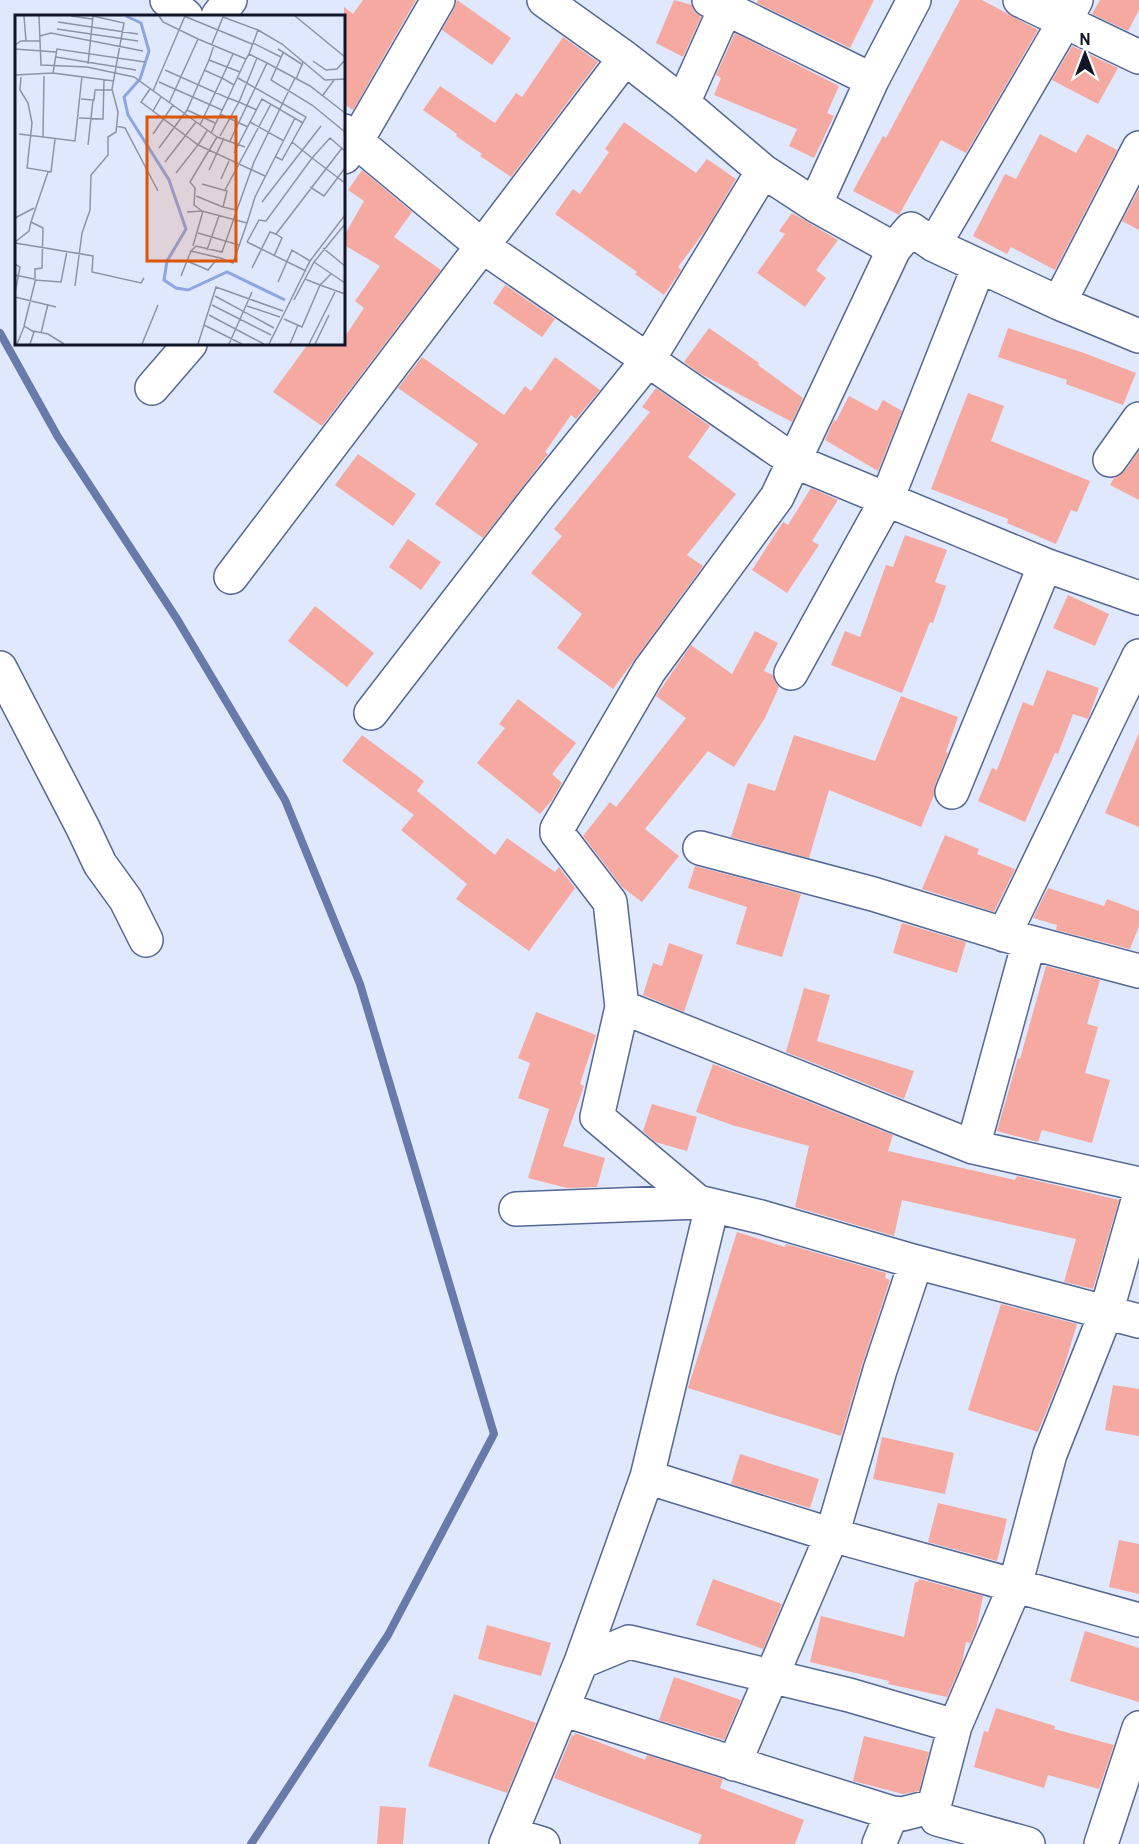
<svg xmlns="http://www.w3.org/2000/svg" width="1139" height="1844" font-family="Overpass,sans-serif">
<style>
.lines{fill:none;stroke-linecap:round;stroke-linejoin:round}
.stream{stroke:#687aaa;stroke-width:8}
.building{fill:#f5a9a0}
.minor-casing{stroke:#556794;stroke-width:36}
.minor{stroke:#fff;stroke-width:33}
.inset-river{fill:none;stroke:#8da5e1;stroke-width:3}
.inset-road{fill:none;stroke:#8d94a8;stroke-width:1.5}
.view{fill:#dd560d;fill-opacity:0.15;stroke:#dd560d;stroke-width:3}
.inset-edge{fill:none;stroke:#101628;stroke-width:3}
</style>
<rect width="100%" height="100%" fill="#e0e8fd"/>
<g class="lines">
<!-- stream -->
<path class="stream" d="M 0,333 L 58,437 L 177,619 L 285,800 L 360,984 L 494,1434 L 388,1635 L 251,1844"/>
</g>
<!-- building -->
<path class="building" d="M 363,0 L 416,0 L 353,110 L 344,104 L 344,7 L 353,14 Z
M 457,0 L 511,38 L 492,65 L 442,30 L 454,9 Z
M 674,0 L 692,5 L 694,11 L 701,17 L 683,57 L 656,43 Z
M 758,0 L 874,0 L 850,48 L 757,3 Z
M 960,0 L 982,0 L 1038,30 L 966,153 L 941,140 L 899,215 L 853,191 L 883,136 L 886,138 Z
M 1100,0 L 1139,0 L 1139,10 L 1128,31 L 1092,14 Z
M 735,33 L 839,86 L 827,113 L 834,116 L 814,158 L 789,146 L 797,129 L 714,95 L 721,78 L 716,75 Z
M 563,37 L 598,62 L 511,177 L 480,156 L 482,154 L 456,136 L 457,134 L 423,110 L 440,86 L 495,123 L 516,93 L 522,97 Z
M 1072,46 L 1118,68 L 1098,104 L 1052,80 Z
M 624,122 L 696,173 L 707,159 L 736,179 L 707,228 L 678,267 L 681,270 L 664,295 L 635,274 L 637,272 L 555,214 L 573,189 L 580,194 L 609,152 L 605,149 Z
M 1040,134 L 1076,153 L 1087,134 L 1117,150 L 1055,270 L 1011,247 L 1007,254 L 973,236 L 1005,174 L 1016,179 Z
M 362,170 L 412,212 L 394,237 L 441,270 L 322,426 L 273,392 L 308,344 L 344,344 L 344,338 L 364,308 L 355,301 L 380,266 L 344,245 L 344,236 L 364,201 L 348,190 Z
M 1139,189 L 1139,230 L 1122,221 Z
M 792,213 L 838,240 L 816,270 L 826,278 L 805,307 L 757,273 L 785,234 L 779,231 Z
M 505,285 L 555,319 L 542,337 L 493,303 Z
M 709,328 L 759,363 L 758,365 L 803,398 L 792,422 L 699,373 L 684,362 Z
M 1008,328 L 1084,353 L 1136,373 L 1123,405 L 1066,384 L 1067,380 L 998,357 Z
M 422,357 L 504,415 L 525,386 L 531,391 L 555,357 L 600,390 L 576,419 L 571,415 L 545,452 L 548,454 L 483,538 L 435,504 L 478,444 L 398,388 Z
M 656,388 L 710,426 L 688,457 L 736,494 L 687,555 L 703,566 L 613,689 L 557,648 L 582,614 L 531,573 L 562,536 L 554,529 L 650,412 L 642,407 Z
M 968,393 L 1004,406 L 991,441 L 1090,481 L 1077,512 L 1071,510 L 1056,544 L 1007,523 L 1008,519 L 931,489 Z
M 849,396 L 877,411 L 883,400 L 902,411 L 878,471 L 825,440 L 834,420 L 836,421 Z
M 1139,451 L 1139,500 L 1110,485 L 1114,478 L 1125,471 Z
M 358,454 L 416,494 L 393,526 L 335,485 Z
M 811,488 L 838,500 L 812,541 L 819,545 L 787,593 L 752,570 L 783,522 L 788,525 Z
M 905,535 L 947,550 L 935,582 L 946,586 L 933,623 L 930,622 L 902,693 L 831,665 L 845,631 L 860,637 L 886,565 L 893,567 Z
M 408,539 L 441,562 L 421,590 L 389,567 Z
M 1068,595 L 1109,614 L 1095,646 L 1053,628 Z
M 315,606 L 374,653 L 347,687 L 288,641 Z
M 755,631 L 778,643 L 764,671 L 773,675 L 775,682 L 779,687 L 765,718 L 734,767 L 708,751 L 645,829 L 679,856 L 642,902 L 622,887 L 583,836 L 610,802 L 616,807 L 686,718 L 656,696 L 691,645 L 732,674 Z
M 1047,670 L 1099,688 L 1088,719 L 1073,714 L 1058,754 L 1055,753 L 1025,822 L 978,801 L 992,768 L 997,770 L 1023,702 L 1033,706 Z
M 901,696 L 958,717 L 946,752 L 948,753 L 935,785 L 934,795 L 921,827 L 829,790 L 809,858 L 731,837 L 748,783 L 775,791 L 794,735 L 875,761 Z
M 518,699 L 576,743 L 552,774 L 562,783 L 552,800 L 540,814 L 477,763 L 505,728 L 499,724 Z
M 1139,733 L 1139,827 L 1105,813 Z
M 362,735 L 424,781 L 417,791 L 495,855 L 507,838 L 555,872 L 559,867 L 575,888 L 529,951 L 456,899 L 467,884 L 401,830 L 414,815 L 342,761 Z
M 945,835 L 979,849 L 977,854 L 1015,869 L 994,912 L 922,889 Z
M 695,866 L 801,894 L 782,957 L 736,944 L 747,907 L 688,888 Z
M 1048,888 L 1104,906 L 1107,899 L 1139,911 L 1139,926 L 1130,949 L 1056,930 L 1057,925 L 1033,918 Z
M 902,923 L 966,942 L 957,973 L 893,953 Z
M 669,943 L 703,955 L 684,1012 L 643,995 L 653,963 L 662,966 Z
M 1046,966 L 1100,980 L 1087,1024 L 1098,1027 L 1085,1073 L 1110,1080 L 1092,1143 L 1042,1130 L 1038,1142 L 997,1131 L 1018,1058 L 1020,1059 Z
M 804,988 L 830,995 L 817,1041 L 914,1071 L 904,1099 L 786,1052 Z
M 536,1012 L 596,1035 L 580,1084 L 584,1086 L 563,1146 L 605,1158 L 597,1187 L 567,1188 L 528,1178 L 549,1109 L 518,1098 L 530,1063 L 518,1058 Z
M 713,1064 L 893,1135 L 888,1151 L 1015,1180 L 1017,1176 L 1119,1200 L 1093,1289 L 1064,1282 L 1076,1239 L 902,1200 L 894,1236 L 795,1207 L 809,1146 L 732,1125 L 696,1112 Z
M 652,1104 L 697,1117 L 687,1151 L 655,1142 L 643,1131 Z
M 737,1232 L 785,1247 L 786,1244 L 886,1273 L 885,1278 L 890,1280 L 862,1365 L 841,1436 L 688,1388 Z
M 1001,1304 L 1077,1324 L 1062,1373 L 1038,1432 L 968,1410 Z
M 1113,1385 L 1139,1389 L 1139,1436 L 1105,1430 Z
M 882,1437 L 954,1453 L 945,1494 L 873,1479 Z
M 740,1454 L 819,1479 L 810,1508 L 731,1484 Z
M 938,1503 L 1007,1519 L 997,1561 L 928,1542 Z
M 1119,1540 L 1139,1544 L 1139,1594 L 1109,1587 Z
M 713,1579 L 782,1604 L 763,1649 L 696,1625 Z
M 919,1579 L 983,1596 L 977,1626 L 970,1643 L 966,1642 L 962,1663 L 947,1697 L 888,1684 L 889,1681 L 810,1662 L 821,1616 L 904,1637 L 915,1582 L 918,1582 Z
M 487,1625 L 551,1643 L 541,1676 L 478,1659 Z
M 1085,1631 L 1139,1648 L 1139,1702 L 1070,1681 Z
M 674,1677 L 741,1700 L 724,1740 L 659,1720 Z
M 454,1694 L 536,1723 L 507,1793 L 428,1766 Z
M 996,1708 L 1055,1726 L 1054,1729 L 1114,1745 L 1099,1789 L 1048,1775 L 1044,1788 L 974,1767 L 984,1731 L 988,1732 Z
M 575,1733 L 645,1760 L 647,1755 L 723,1779 L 720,1788 L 804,1820 L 795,1844 L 698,1844 L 702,1835 L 554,1778 L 572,1735 L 574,1736 Z
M 864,1736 L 929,1752 L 919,1791 L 903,1794 L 853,1781 Z
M 380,1806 L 406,1808 L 403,1844 L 377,1844 Z"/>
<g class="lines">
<defs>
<path id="minor" d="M 167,0 L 186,16
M 544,0 L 625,58 L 683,103 L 763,171 L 815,205 L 894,249
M 709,0 L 872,80
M 1020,0 L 1139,57
M 218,16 L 230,0
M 683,103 L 729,0
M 344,131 L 482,246 L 648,360 L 537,498 L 371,713
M 344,157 L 357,140 L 438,0
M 763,171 L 648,360 L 794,461 L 1045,565 L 1139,598
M 815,205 L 872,80 L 914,0
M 934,245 L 1065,21 L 1076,0
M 1059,303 L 1139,148
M 152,388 L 190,344
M 1110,460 L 1139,419
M 231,577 L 625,58
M 0,668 L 83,828 L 100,864 L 126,900 L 146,940
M 791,673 L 887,499 L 979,266
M 952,792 L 1045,565
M 700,848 L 873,894 L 1029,942 L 973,1147 L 1139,1184
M 1004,935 L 1139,656
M 1029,942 L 1139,971
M 622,1007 L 973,1147
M 698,1202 L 597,1117 L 622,1007 L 610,902 L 557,833 L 557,829 L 649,671 L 777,497 L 894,249 L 911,229 L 934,245 L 1059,303 L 1139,336
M 516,1209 L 698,1202 L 761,1217 L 916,1262 L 1139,1321
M 647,1477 L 832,1535 L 1139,1620
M 581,1662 L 647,1477 L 712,1206
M 955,1726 L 934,1806 L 937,1819 L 1028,1844
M 734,1764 L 832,1535 L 880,1370 L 916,1262
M 934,1806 L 902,1814 L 892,1813 L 562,1709 L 581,1662 L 629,1642 L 849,1695 L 955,1726 L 1015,1586 L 1050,1454 L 1106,1313 L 1139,1197
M 510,1834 L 543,1844
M 506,1844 L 562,1709
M 879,1844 L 892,1813
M 1101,1844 L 1139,1728"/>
</defs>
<!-- minor casing -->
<use href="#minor" class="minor-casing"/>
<!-- minor -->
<use href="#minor" class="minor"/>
</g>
<!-- overview -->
<g transform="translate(15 15)">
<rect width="330" height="330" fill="#e0e8fd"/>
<path class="inset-river" d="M 111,1 L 126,8 L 134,36 L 125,64 L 109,82 L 113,100 L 154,165 L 171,214 L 152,246 L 149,265 L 161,273 L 173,275 L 212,257 L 270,285"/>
<path class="inset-road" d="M 9,1 L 11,26M 24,1 L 26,50 L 72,52 L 119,62 L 202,122M 56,1 L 77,4M 144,1 L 148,7 L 183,24 L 231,44 L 234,39 L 252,48 L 295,71 L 330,98M 169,1 L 237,29M 280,1 L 330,42M 43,7 L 123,19M 42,14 L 123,26M 243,15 L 267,29 L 310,65 L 330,64M 25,21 L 36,18 L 128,36M 238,28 L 266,42M 197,29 L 208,2 L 243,15 L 234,39M 0,30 L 6,26 L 25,26M 199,30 L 194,45 L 225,57M 0,34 L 41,37M 263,34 L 288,50M 268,38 L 256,65 L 297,90 L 330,117M 218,39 L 207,63 L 219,70M 41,42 L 121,55M 231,44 L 213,83 L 224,87 L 242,43M 298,46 L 311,55 L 322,54 L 329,46M 73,49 L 78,1M 150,55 L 213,83 L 196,118M 0,60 L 38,58M 6,62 L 5,75 L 13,88 L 17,108 L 12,153 L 36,157 L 40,124M 223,63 L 291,102 L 267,145 L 261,142M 281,64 L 288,47M 99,66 L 38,58 L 42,34 L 130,47M 144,67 L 207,95M 135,74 L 126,87 L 138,96M 138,76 L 170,1M 308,80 L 319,65M 146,82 L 138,96 L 183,130 L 161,158M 66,84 L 79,85 L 80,75 L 97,75M 154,88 L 183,24M 172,95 L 200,108M 205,99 L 233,112M 64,103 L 88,104 L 89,64M 235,107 L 269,126M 185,110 L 207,63 L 189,55M 101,111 L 110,113 L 143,176M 192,116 L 183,130 L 250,161M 4,119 L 60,126 L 67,61M 138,119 L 158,90M 205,121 L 224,87 L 242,95M 28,122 L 29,61M 215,126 L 252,48M 277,127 L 297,143 L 315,123 L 330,136M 73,130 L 78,85M 144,133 L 172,95 L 194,45M 219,138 L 247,84 L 288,108M 150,147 L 181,107M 194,155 L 209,123M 206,164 L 214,146M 187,169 L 212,176 L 208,192 L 221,195M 295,172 L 309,181 L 330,153M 210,175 L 256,89M 181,181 L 208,192M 247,187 L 306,111M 187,196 L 179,190 L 180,173 L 175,167 L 202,122 L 230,132M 172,197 L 187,196 L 232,208 L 218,248 L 205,243M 0,203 L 19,193M 232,208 L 240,182 L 280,103M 183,218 L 224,230M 0,227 L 14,216 L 16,207M 232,227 L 244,205 L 251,206 L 297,143 L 330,168M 232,227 L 291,256M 0,228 L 78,241 L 77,257 L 126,268 L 129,263M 178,231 L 188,196M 308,233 L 330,251M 192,235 L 204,201M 259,241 L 267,223 L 261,219M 205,243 L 176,236 L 181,231 L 207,237 L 239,147 L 280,63M 172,246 L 193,255 L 202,244M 299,247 L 330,268M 0,249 L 5,252 L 0,278M 237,253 L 255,217 L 261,219 L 327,133M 0,260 L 19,264M 166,261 L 176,236M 290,264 L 305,270 L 316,259M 20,265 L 46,267 L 52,236M 263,267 L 277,235 L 295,246M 60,271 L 67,218 L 75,195 L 76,160 L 93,140 L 93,122 L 101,117 L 103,97 L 97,74 L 109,8 L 78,1M 200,281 L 259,313M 0,282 L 41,292M 279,285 L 299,247 L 330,209M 197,290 L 256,320M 232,291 L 265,302M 194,300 L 249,329M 269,304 L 287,312 L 305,270 L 330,279M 189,310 L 227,329M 18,316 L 33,319 L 49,329M 26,318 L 33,289M 2,329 L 9,312M 15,329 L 19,317 L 9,311 L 20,267 L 20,254 L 27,253 L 28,213 L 16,207 L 33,157M 127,329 L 143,290M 183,329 L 201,272 L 268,296M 214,329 L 237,277M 254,329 L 295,246 L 330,200M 275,329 L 283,310M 294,329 L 321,275M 300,329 L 314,300"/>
<path class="view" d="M 132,102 L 221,102 L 221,246 L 132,246 Z"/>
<rect width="330" height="330" class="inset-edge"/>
</g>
<!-- north arrow -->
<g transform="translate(1085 54)" stroke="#ffffff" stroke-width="4.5" paint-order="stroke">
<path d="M0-4.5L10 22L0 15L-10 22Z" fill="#101628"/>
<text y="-9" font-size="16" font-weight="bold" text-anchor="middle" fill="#101628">N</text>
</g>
</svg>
